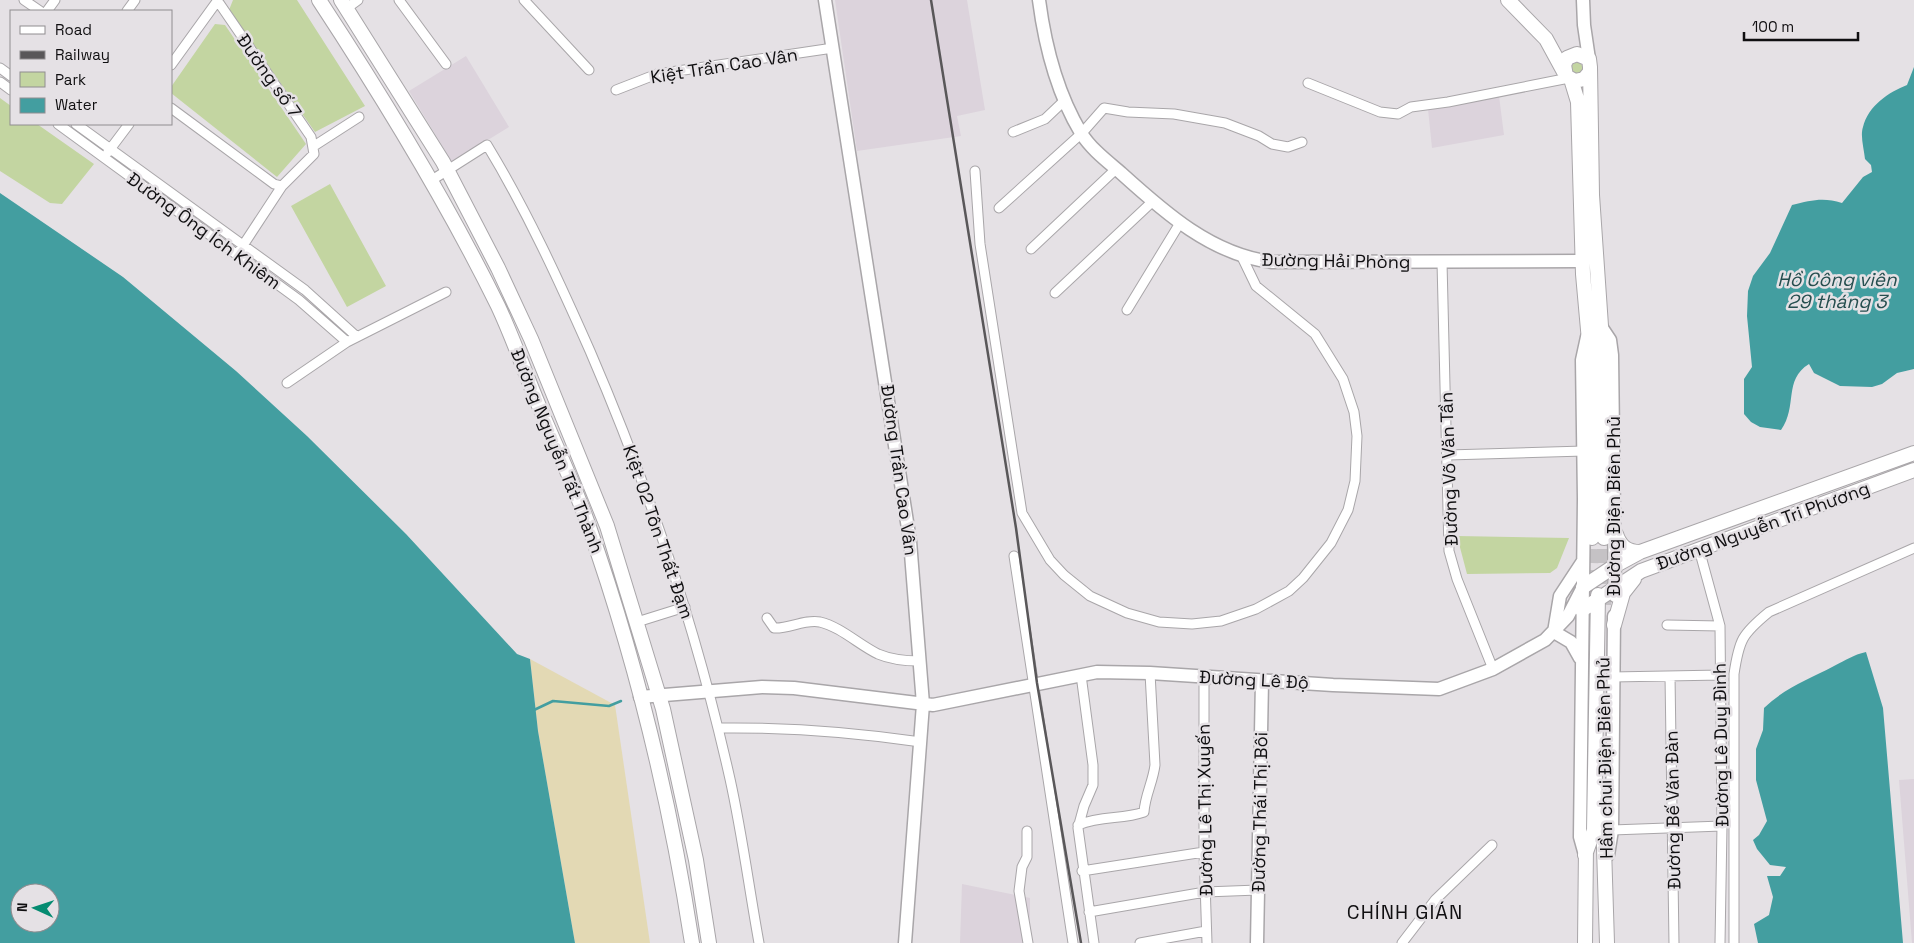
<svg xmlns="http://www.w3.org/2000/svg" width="1914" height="943" font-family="'Space Grotesk',sans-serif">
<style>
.built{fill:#dcd3dc}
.green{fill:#c3d5a1}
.sand{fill:#e3d9b4}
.water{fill:#439ea0;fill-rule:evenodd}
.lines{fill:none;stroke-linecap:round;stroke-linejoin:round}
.stream{stroke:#439ea0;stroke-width:2.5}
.primary-tunnel{stroke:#c5c2c5;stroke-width:14;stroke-dasharray:14 7;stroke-linecap:butt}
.street-casing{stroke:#a9a6a9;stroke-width:11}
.secondary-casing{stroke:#a9a6a9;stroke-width:15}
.primary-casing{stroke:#a9a6a9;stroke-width:16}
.street{stroke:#fff;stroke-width:9}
.secondary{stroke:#fff;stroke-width:12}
.primary{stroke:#fff;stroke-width:14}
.rail{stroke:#595759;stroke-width:2.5}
.labels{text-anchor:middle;stroke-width:5;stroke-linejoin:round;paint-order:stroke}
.street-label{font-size:18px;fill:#100f11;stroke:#e5e1e5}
.water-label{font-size:19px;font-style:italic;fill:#254e4f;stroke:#e5e1e5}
.quarter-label{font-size:20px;letter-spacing:1px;fill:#100f11;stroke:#e5e1e5}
</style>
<rect width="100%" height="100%" fill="#e5e1e5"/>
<!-- built -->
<path class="built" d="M 835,0 L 967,0 L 985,110 L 957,116 L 961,136 L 857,151 Z
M 466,56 L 509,127 L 452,162 L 409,91 Z
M 1499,96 L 1504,135 L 1432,148 L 1428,109 Z
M 1914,779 L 1914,943 L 1912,943 L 1899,780 Z
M 962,884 L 1030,898 L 1030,943 L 960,943 Z"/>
<!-- green -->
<path class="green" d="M 233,0 L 297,0 L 365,106 L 315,132 L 229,10 Z
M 215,24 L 225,25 L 306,144 L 277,177 L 171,93 L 171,87 Z
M1571.5 68a5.5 5.5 0 1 1 11 0a5.5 5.5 0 1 1-11 0Z
M 0,98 L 11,106 L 11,124 L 37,124 L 94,164 L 62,204 L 50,203 L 0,171 Z
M 330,184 L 386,286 L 347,307 L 291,206 Z
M 1457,536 L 1569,538 L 1557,568 L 1550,573 L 1467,574 Z"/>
<!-- sand -->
<path class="sand" d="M 530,659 L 615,705 L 650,943 L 575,943 L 538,731 Z"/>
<!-- water -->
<path class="water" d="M 1914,67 L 1914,369 L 1897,373 L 1882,384 L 1872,387 L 1840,386 L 1814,373 L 1809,364 C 1783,380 1798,406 1781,430 L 1760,427 L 1751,422 L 1744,414 L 1744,379 L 1752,367 L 1747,316 L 1748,291 L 1753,276 L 1770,253 L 1792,205 C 1811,200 1824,197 1842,203 L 1863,177 L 1872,172 L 1871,165 L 1865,159 C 1864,149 1860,136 1863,127 C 1868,106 1889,92 1907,85 Z
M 0,193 L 123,277 L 236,371 L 307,436 L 406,534 L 517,654 L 530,659 L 538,731 L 575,943 L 0,943 ZM 20,893 L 50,893 L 50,923 L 20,923 Z
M 1866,652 L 1883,708 L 1903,943 L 1758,943 L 1754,924 L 1769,915 L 1773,897 L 1767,876 L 1780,876 L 1786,867 L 1770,865 L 1757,849 L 1753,840 L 1759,835 L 1767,821 L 1756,780 L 1756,749 L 1763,730 L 1764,708 C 1786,687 1808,680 1834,666 C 1846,660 1853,655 1866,652 Z"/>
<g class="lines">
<!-- stream -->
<path class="stream" d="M 534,710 L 553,701 L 609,706 L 621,701"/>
<!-- primary-tunnel -->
<path class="primary-tunnel" d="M 1604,605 L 1604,538
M 1589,647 L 1592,538"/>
<defs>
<path id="street" d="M 24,0 L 40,11
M 217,0 L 311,137 L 314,154 L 282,186 L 240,250
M 399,0 L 446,64
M 524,0 L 589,70
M 347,8 L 358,0
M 47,11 L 55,0
M 127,11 L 135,0
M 171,65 L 218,0
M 0,68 L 11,76
M 0,82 L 11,90
M 1308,83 L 1380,112 L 1398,114 L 1411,107 L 1448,102 L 1569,78
M 616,90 L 657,74 L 833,48
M 171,108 L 274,184 L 282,186
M 58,124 L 299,300 L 347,342
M 76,124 L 305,290 L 356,336
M 1013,132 L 1045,119 L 1065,100
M 314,146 L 359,117
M 108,152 L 129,124
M 975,171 L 980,244 L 1022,513 L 1050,560 L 1064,575 L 1090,596 L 1127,613 L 1159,622 L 1192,624 L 1221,621 L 1256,609 L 1289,591 L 1303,578 L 1331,543 L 1348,510 L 1355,481 L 1357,436 L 1354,412 L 1343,379 L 1315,334 L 1256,286 L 1242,257
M 432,180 L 487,145 C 527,211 559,281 590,351 C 650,490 697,632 730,779 C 742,833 749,888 759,943
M 999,208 L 1082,133 L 1104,108 L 1128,112 L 1174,114 L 1225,123 L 1259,136 L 1272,144 L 1288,147 L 1302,142
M 1031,249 L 1116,169
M 1442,262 L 1449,551 L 1457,579 L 1493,669
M 1055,293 L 1152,202
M 1127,310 L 1180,223
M 287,383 L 347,342 L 446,292
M 1448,455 L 1584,451
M 1699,549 L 1720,626 L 1722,826 L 1720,943
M 1014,556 L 1073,943
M 767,618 L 774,628 C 789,629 804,619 820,622 C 841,627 859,645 878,654 C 892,660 906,661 920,661
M 637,622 L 685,607
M 1667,625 L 1720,626
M 1081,675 L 1093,765 L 1093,785 L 1084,806 L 1078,828 L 1094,943
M 1670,676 L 1674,943
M 1204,677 L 1204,852 L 1207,943
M 1612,677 L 1721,675
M 718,728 C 788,727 852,732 921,742
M 1078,825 C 1103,815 1122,820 1144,812 C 1145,795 1153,782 1155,765 L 1150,673
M 1612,830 L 1722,826
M 1027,831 L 1027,857 L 1022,867 L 1019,891 L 1028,943
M 1082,871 L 1204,852
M 1089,912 L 1205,892 L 1258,890
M 1140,943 L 1206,931
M 1402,943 L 1435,900 L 1492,845
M 1734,943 L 1734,674 C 1739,640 1742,634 1769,612 L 1914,548"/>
<path id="secondary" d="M 825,0 L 910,541 L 923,704 L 905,943
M 1039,0 C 1045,46 1057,93 1081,133 C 1091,149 1107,161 1121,173 C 1164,212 1212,255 1272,262 L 1582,261
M 1583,0 L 1584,25 L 1589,59
M 1602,328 L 1610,340 L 1612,355 L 1615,596
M 1580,658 L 1571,642 L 1554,632 L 1560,596 L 1583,561
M 640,697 L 762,687 L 794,688 L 933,705 L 1097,672 L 1150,673 L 1333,685 L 1439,689 L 1493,669 L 1545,640 L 1568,616 L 1583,587
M 1585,855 L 1580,837 L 1584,499 L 1582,360 L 1587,337
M 1608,855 L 1612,830 L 1614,616
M 1257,943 L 1262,681"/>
<path id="primary" d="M 319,0 C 384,99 446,200 498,306 C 513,338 525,373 539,406 C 555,445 574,484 588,524 C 636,660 670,801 692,943
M 341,0 L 443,162 L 498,268 L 531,339 L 607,526 L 663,709 L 696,860 L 709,943
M 1508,0 L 1546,39 L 1564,72
M 1590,72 L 1584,79 L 1575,81 L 1566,76 L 1564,65 L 1567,58 L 1577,54 L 1589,59 L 1590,67 L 1592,195 L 1603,355 L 1604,538
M 1571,79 L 1578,102 L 1583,274 L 1591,363 L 1592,538
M 1616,534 C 1620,546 1627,552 1640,552
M 1583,587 L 1616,565 L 1640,552 L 1914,453
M 1582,610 L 1641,571 L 1914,470
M 1614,625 L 1623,593 L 1634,579
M 1603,816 L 1607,943
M 1585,855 L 1594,830 L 1598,595
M 1585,943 L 1586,847"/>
</defs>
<!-- street casing -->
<use href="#street" class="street-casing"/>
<!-- secondary casing -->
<use href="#secondary" class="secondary-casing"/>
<!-- primary casing -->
<use href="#primary" class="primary-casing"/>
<!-- street -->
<use href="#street" class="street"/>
<!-- secondary -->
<use href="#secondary" class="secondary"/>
<!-- primary -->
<use href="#primary" class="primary"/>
<!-- rail -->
<path class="rail" d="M 931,0 L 1016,528 L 1037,683 L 1081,943"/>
</g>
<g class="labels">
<!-- street labels -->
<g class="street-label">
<text transform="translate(724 66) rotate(-9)" y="6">Kiệt Trần Cao Vân</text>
<text transform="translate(269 76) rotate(55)" y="6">Đường số 7</text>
<text transform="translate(204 231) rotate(36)" y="6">Đường Ông Ích Khiêm</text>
<text transform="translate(1336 261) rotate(1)" y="6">Đường Hải Phòng</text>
<text transform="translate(557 451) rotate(68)" y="6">Đường Nguyễn Tất Thành</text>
<text transform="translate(1449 469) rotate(-92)" y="6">Đường Võ Văn Tần</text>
<text transform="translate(899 470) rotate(82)" y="6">Đường Trần Cao Vân</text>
<text transform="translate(1614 506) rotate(-90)" y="6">Đường Điện Biên Phủ</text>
<text transform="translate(1763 526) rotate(-20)" y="6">Đường Nguyễn Tri Phương</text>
<text transform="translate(658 532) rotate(71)" y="6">Kiệt 02 Tôn Thất Đạm</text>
<text transform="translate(1254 680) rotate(3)" y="6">Đường Lê Độ</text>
<text transform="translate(1721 745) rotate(-91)" y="6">Đường Lê Duy Đình</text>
<text transform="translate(1605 758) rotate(-91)" y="6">Hầm chui Điện Biên Phủ</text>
<text transform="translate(1205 810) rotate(-91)" y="6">Đường Lê Thị Xuyến</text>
<text transform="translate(1673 810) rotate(-91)" y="6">Đường Bế Văn Đàn</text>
<text transform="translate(1260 812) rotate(-89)" y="6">Đường Thái Thị Bôi</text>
</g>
<!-- water labels -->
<g class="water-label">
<text x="1837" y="286">Hồ Công viên<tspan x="1837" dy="22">29 tháng 3</tspan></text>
</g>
<!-- quarter labels -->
<g class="quarter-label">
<text x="1405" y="919">CHÍNH GIÁN</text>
</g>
</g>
<!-- legend -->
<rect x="10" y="10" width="162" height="115" fill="#e5e1e5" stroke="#908d90"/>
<rect x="20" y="26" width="25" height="8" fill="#ffffff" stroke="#908d90"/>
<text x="55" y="35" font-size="15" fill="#100f11">Road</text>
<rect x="20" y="51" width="25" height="8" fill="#595759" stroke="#908d90"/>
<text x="55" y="60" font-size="15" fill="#100f11">Railway</text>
<rect x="20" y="72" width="25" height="15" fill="#c3d5a1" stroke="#908d90"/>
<text x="55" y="85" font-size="15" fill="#100f11">Park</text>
<rect x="20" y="98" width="25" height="15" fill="#439ea0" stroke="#908d90"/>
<text x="55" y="110" font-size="15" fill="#100f11">Water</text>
<!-- north arrow -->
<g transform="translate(35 908) rotate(273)"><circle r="24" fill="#e5e1e5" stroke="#908d90"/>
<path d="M0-4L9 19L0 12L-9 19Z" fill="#058b71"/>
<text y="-8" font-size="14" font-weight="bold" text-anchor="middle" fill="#100f11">N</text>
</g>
<!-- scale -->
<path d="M1744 32v8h114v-8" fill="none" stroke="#100f11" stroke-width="2.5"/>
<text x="1752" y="32" font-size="15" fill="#100f11" stroke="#e5e1e5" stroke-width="4" paint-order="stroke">100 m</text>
</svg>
